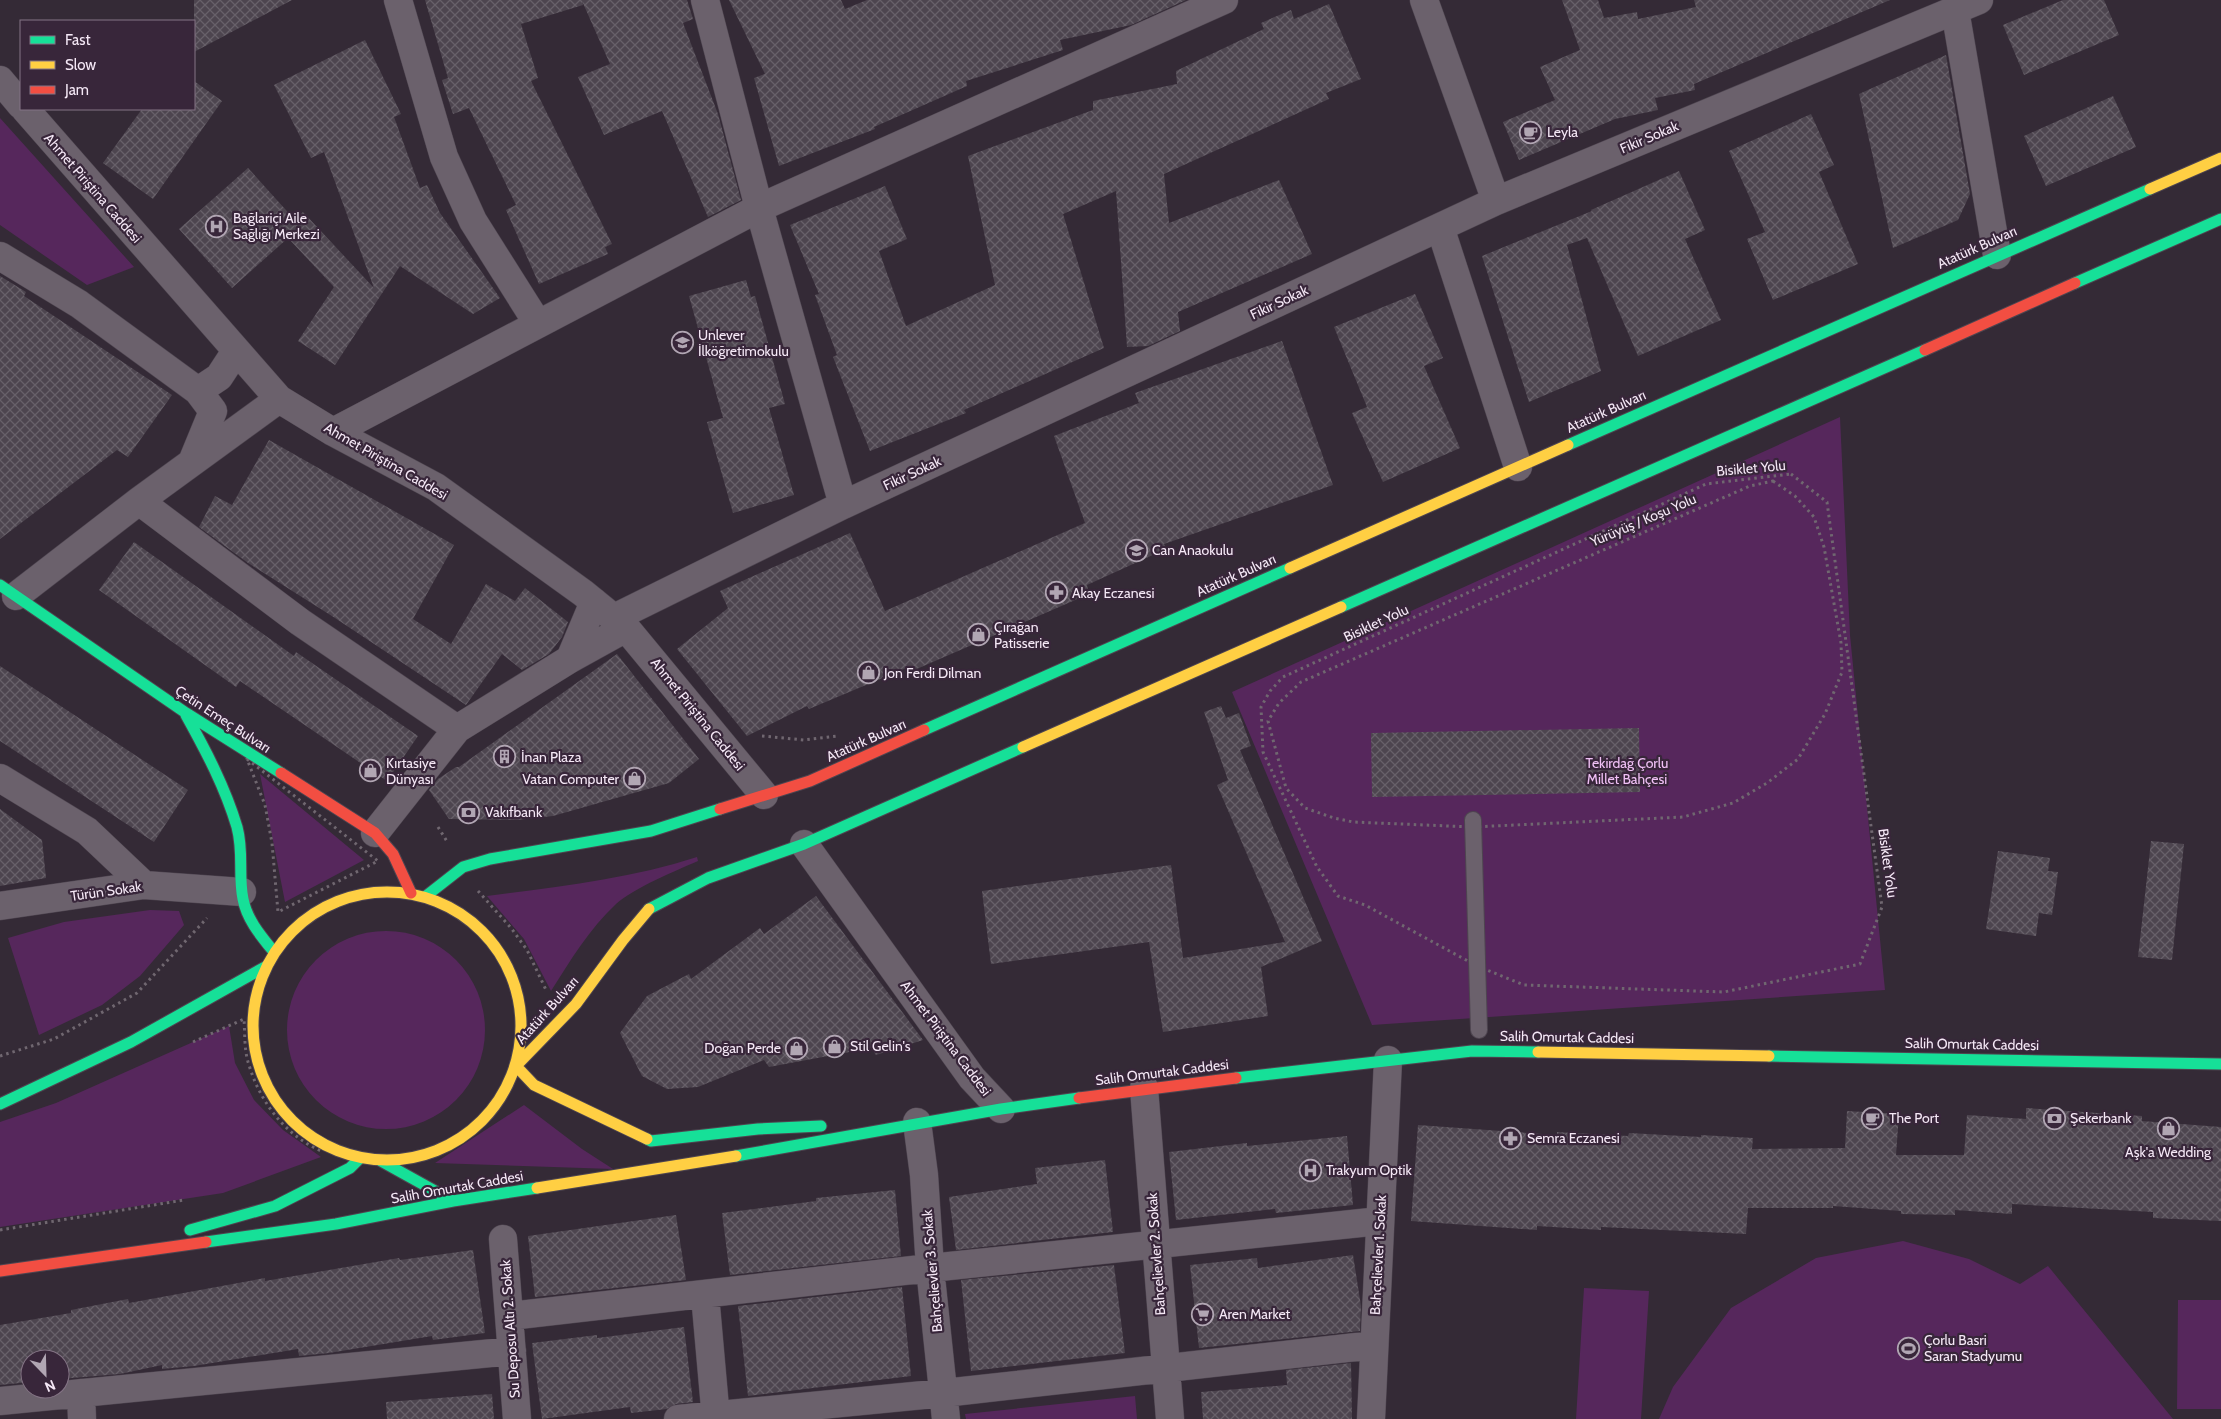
<svg xmlns="http://www.w3.org/2000/svg" width="2221" height="1419" font-family="Cabin,sans-serif">
<style>
.green{fill:#56275c}
.building{fill:url(#building-cross-hatch)}
.lines{fill:none;stroke-linecap:round;stroke-linejoin:round}
.lane-casing{stroke:#4e4550;stroke-width:18}
.street-casing{stroke:#4e4550;stroke-width:29}
.fast-casing{stroke:#4e4550;stroke-width:13}
.slow-casing{stroke:#4e4550;stroke-width:13}
.jam-casing{stroke:#4e4550;stroke-width:13}
.path{stroke:#706770;stroke-width:3;stroke-dasharray:2.5 4;stroke-linecap:butt}
.lane{stroke:#6b616c;stroke-width:16}
.street{stroke:#6b616c;stroke-width:28}
.fast{stroke:#16e098;stroke-width:11}
.slow{stroke:#ffcf43;stroke-width:11}
.jam{stroke:#f24e42;stroke-width:11}
.labels{text-anchor:middle;stroke-width:4.5;stroke-linejoin:round;paint-order:stroke}
.poi-label{font-size:14px;fill:#f5e8f6;stroke:#38263a;text-anchor:start}
.street-label{font-size:14px;fill:#f5e8f6;stroke:#38263a}
.park-label{font-size:14px;fill:#f0c0f5;stroke:#38263a}
</style>
<defs>
<pattern id="building-cross-hatch" width="8" height="8" patternUnits="userSpaceOnUse" patternTransform="scale(1.25)"><rect width="8" height="8" fill="#4d454f"/><path d="M0 0l8 8M0 8l8-8" fill="none" stroke="#676069"/></pattern>
</defs>
<rect width="100%" height="100%" fill="#342a36"/>
<!-- green -->
<path class="green" d="M 0,118 L 134,267 L 87,285 L 0,225 Z
M 1840,417 L 1850,635 L 1885,990 L 1372,1025 L 1232,692 Z
M 260,774 L 364,860 L 285,902 Z
M 697,857 L 698,861 C 675,871 634,888 616,904 C 590,928 570,961 551,991 L 524,939 L 487,896 C 557,887 629,879 697,857 Z
M 150,910 L 179,911 L 184,925 L 140,976 L 102,1005 L 39,1035 L 8,938 L 64,922 Z
M287 1030a99 99 0 1 1 198 0a99 99 0 1 1-198 0Z
M 229,1026 L 235,1063 L 254,1100 L 283,1130 L 321,1157 L 223,1193 L 0,1227 L 0,1122 L 56,1103 Z
M 524,1105 L 582,1149 L 613,1169 L 435,1163 Z
M 1903,1241 L 1969,1259 L 2020,1284 L 2048,1266 L 2173,1419 L 1659,1419 L 1673,1387 L 1731,1308 L 1816,1258 Z
M 1584,1288 L 1649,1291 L 1641,1419 L 1576,1419 Z
M 2178,1300 L 2221,1300 L 2221,1409 L 2177,1409 Z
M 1135,1396 L 1137,1419 L 966,1419 L 965,1414 Z"/>
<!-- building -->
<path class="building" d="M 194,0 L 292,0 L 194,52 Z
M 425,0 L 687,0 L 693,19 L 683,23 L 718,114 L 741,200 L 708,217 L 662,111 L 604,135 L 578,77 L 610,64 L 582,1 L 583,5 L 521,24 L 538,78 L 531,81 L 612,244 L 605,247 L 608,254 L 539,284 L 506,210 L 516,205 L 469,108 L 453,114 L 442,80 L 448,78 Z
M 729,0 L 841,0 L 845,9 L 867,0 L 1186,0 L 1131,25 L 1060,40 L 1063,50 L 966,81 L 967,86 L 874,127 L 875,129 L 779,166 L 754,78 L 765,74 Z
M 1562,0 L 1598,0 L 1604,18 L 1637,12 L 1638,19 L 1696,7 L 1694,0 L 1890,0 L 1694,84 L 1695,90 L 1655,98 L 1658,110 L 1615,119 L 1519,160 L 1503,122 L 1555,100 L 1540,67 L 1580,50 Z
M 2063,0 L 2104,0 L 2119,35 L 2024,75 L 2003,25 Z
M 1329,4 L 1361,79 L 1326,93 L 1329,99 L 1164,174 L 1169,223 L 1279,180 L 1312,254 L 1178,312 L 1180,331 L 1148,346 L 1127,347 L 1116,191 L 1063,214 L 1104,348 L 964,410 L 966,413 L 870,451 L 833,357 L 837,355 L 815,295 L 819,294 L 790,225 L 885,186 L 907,239 L 879,251 L 906,326 L 995,285 L 968,156 L 1093,110 L 1093,101 L 1177,84 L 1176,71 L 1264,29 L 1261,23 L 1291,10 L 1294,19 Z
M 365,40 L 401,114 L 394,117 L 420,188 L 427,185 L 440,213 L 500,298 L 473,314 L 400,266 L 335,365 L 298,341 L 334,287 L 288,238 L 232,288 L 179,229 L 248,168 L 295,220 L 303,212 L 374,288 L 324,152 L 311,158 L 274,85 Z
M 1946,55 L 1970,194 L 1958,220 L 1893,248 L 1859,94 Z
M 194,81 L 222,101 L 153,199 L 103,163 L 142,109 L 194,109 Z
M 2113,96 L 2136,147 L 2046,186 L 2024,136 Z
M 1811,114 L 1834,165 L 1819,172 L 1858,264 L 1773,300 L 1747,239 L 1765,232 L 1729,151 Z
M 1679,171 L 1705,230 L 1685,239 L 1721,320 L 1638,356 L 1587,238 L 1567,245 L 1601,371 L 1529,402 L 1482,256 L 1592,211 L 1591,210 Z
M 0,276 L 26,292 L 24,296 L 172,395 L 128,457 L 117,450 L 0,539 Z
M 746,280 L 751,297 L 755,296 L 785,404 L 769,408 L 794,495 L 733,513 L 707,422 L 723,418 L 689,296 Z
M 1415,294 L 1443,358 L 1424,366 L 1460,448 L 1383,482 L 1352,413 L 1367,407 L 1334,327 Z
M 1282,341 L 1333,485 L 1164,544 L 1166,549 L 1087,585 L 1089,594 L 912,671 L 911,666 L 809,709 L 807,706 L 747,736 L 677,649 L 728,608 L 720,591 L 850,533 L 885,611 L 1085,523 L 1054,436 L 1139,403 L 1135,393 Z
M 269,440 L 454,545 L 413,619 L 451,644 L 486,584 L 515,601 L 525,588 L 568,622 L 562,637 L 549,654 L 522,670 L 502,654 L 466,705 L 335,618 L 248,563 L 199,527 L 215,496 L 232,505 Z
M 134,542 L 294,656 L 296,652 L 418,736 L 387,781 L 240,681 L 236,687 L 99,590 Z
M 617,654 L 699,759 L 669,783 L 553,816 L 517,820 L 449,819 L 429,790 L 438,779 L 456,767 L 459,767 Z
M 0,666 L 188,790 L 154,842 L 0,741 Z
M 1221,706 L 1226,718 L 1239,713 L 1251,746 L 1240,750 L 1322,941 L 1261,967 L 1268,1016 L 1163,1032 L 1149,942 L 991,964 L 982,891 L 1171,865 L 1183,958 L 1285,942 L 1217,785 L 1228,780 L 1204,712 Z
M 1639,728 L 1640,792 L 1372,797 L 1371,733 Z
M 0,809 L 42,840 L 46,878 L 0,886 Z
M 2151,841 L 2184,844 L 2172,960 L 2138,957 Z
M 1998,851 L 2050,858 L 2048,871 L 2058,872 L 2052,915 L 2039,913 L 2036,936 L 1986,929 Z
M 816,896 L 923,1040 L 876,1055 L 871,1048 L 769,1067 L 764,1060 L 698,1087 L 667,1089 L 642,1076 L 620,1033 L 647,996 L 689,974 L 691,979 L 760,928 L 764,934 Z
M 2026,1108 L 2142,1116 L 2142,1121 L 2221,1127 L 2221,1221 L 2153,1218 L 2153,1212 L 2012,1204 L 2012,1214 L 1955,1210 L 1955,1215 L 1901,1214 L 1901,1211 L 1833,1206 L 1833,1208 L 1748,1208 L 1746,1234 L 1601,1227 L 1601,1230 L 1537,1226 L 1537,1230 L 1411,1221 L 1418,1125 L 1557,1135 L 1557,1132 L 1628,1136 L 1629,1133 L 1701,1137 L 1701,1135 L 1753,1138 L 1752,1149 L 1845,1148 L 1847,1111 L 1899,1114 L 1896,1155 L 1964,1155 L 1967,1115 L 2026,1119 Z
M 1347,1136 L 1353,1205 L 1276,1213 L 1275,1209 L 1176,1220 L 1169,1152 L 1247,1143 L 1247,1146 Z
M 1105,1160 L 1113,1232 L 956,1250 L 949,1197 L 1037,1184 L 1035,1168 Z
M 895,1190 L 901,1256 L 730,1275 L 722,1213 L 816,1201 L 816,1198 Z
M 676,1215 L 686,1280 L 535,1297 L 528,1236 Z
M 473,1250 L 485,1333 L 433,1340 L 432,1336 L 329,1353 L 299,1356 L 298,1349 L 194,1366 L 162,1369 L 162,1365 L 120,1374 L 60,1379 L 60,1359 L 30,1359 L 30,1382 L 0,1385 L 0,1325 L 71,1313 L 71,1310 L 128,1299 L 129,1303 L 265,1278 L 265,1281 L 399,1258 L 400,1260 Z
M 1353,1255 L 1361,1306 L 1360,1331 L 1199,1348 L 1190,1265 L 1257,1258 L 1258,1268 Z
M 1114,1265 L 1125,1353 L 971,1371 L 961,1280 Z
M 902,1287 L 911,1376 L 748,1396 L 738,1306 Z
M 684,1327 L 693,1402 L 676,1404 L 667,1409 L 631,1413 L 630,1407 L 542,1419 L 532,1343 L 597,1335 L 597,1338 Z
M 1351,1363 L 1352,1419 L 1203,1419 L 1201,1392 L 1287,1385 L 1286,1370 Z
M 492,1394 L 494,1419 L 387,1419 L 386,1402 Z"/>
<g class="lines">
<defs>
<path id="lane" d="M 1473,820 L 1479,1030"/>
<path id="street" d="M 398,0 L 444,157 L 473,221 L 538,324
M 705,0 L 759,208 L 843,505
M 1424,0 L 1496,201
M 1955,10 L 1997,255
M 0,80 L 21,105
M 25,109 L 279,399 L 333,432 L 436,487 L 583,593 L 626,628 L 764,795
M 1440,227 L 1518,467
M 0,256 L 79,304 L 198,391 L 219,377 L 236,351
M 333,432 L 759,208 L 1224,0
M 192,462 L 213,411 L 198,391
M 139,501 L 300,622 L 457,729
M 16,596 L 139,501 L 279,399
M 614,618 L 843,505 L 1496,201 L 1979,0
M 570,659 L 626,628
M 0,778 L 87,831 L 144,885
M 375,833 L 457,729 L 570,659 L 594,602
M 804,844 L 972,1078 L 1001,1109
M 0,906 L 144,885 L 242,892
M 1144,1088 L 1170,1419
M 917,1122 L 924,1175 L 930,1268 L 946,1419
M 503,1239 L 517,1419
M 705,1295 L 716,1419
M 510,1316 L 930,1268 L 1380,1221
M 81,1393 L 82,1419
M 0,1401 L 512,1351
M 678,1419 L 944,1393 L 1374,1345
M 1371,1419 L 1388,1060"/>
<path id="fast" d="M 2075,283 L 2221,219
M 1568,445 L 2150,189
M 0,585 L 186,713 L 281,773
M 1341,607 L 1925,350
M 186,715 C 206,751 225,787 237,827 C 244,853 238,875 243,899 C 247,920 261,936 274,952
M 924,730 L 1290,568
M 426,896 L 463,867 L 490,859 L 651,831 L 720,809
M 649,909 L 708,878 L 804,844 L 1023,747
M 1769,1056 L 2221,1064
M 1236,1078 L 1472,1051 L 1538,1052
M 0,1104 L 131,1042 L 265,967
M 647,1139 L 651,1141 L 758,1129 L 821,1126
M 736,1156 L 1001,1109 L 1079,1098
M 381,1161 L 453,1201
M 190,1230 L 275,1206 L 350,1168 L 360,1158
M 206,1242 L 336,1224 L 453,1201 L 537,1188"/>
<path id="slow" d="M 2150,189 L 2221,158
M 1290,568 L 1568,445
M 1023,747 L 1341,607
M253 1026a134 134 0 1 1 268 0a134 134 0 1 1-268 0Z
M 1538,1052 L 1769,1056
M 516,1066 L 576,1004 L 623,940 L 649,909
M 516,1066 L 534,1085 L 647,1139
M 537,1188 L 736,1156"/>
<path id="jam" d="M 1925,350 L 2075,283
M 281,773 L 375,833 L 393,854 L 411,893
M 720,809 L 810,781 L 924,730
M 1079,1098 L 1236,1078
M 0,1271 L 206,1242"/>
</defs>
<!-- lane casing -->
<use href="#lane" class="lane-casing"/>
<!-- street casing -->
<use href="#street" class="street-casing"/>
<!-- fast casing -->
<use href="#fast" class="fast-casing"/>
<!-- slow casing -->
<use href="#slow" class="slow-casing"/>
<!-- jam casing -->
<use href="#jam" class="jam-casing"/>
<!-- path -->
<path class="path" d="M 1791,474 L 1827,502 L 1882,907 L 1860,964 L 1724,992 L 1524,985 L 1477,966 L 1365,905 L 1338,896 L 1317,867 L 1263,752 L 1261,707 L 1270,691 L 1283,677 L 1706,484 Z
M 1773,481 L 1795,496 L 1814,517 L 1824,547 L 1841,643 L 1842,672 L 1825,714 L 1798,759 L 1767,783 L 1733,803 L 1683,817 L 1473,827 L 1353,822 L 1334,818 L 1305,808 L 1286,788 L 1268,721 L 1279,703 L 1301,682 L 1750,486 Z
M 762,736 L 804,740 L 838,736
M 247,759 L 378,861 L 278,912 L 272,843 L 265,805 Z
M 438,827 L 448,843
M 478,891 L 511,928 L 527,950 L 547,992
M 193,1042 L 244,1019 C 245,1033 244,1051 249,1065 C 260,1102 285,1135 321,1151
M 0,1056 L 54,1039 L 137,993 L 207,918
M 0,1230 L 184,1200"/>
<!-- lane -->
<use href="#lane" class="lane"/>
<!-- street -->
<use href="#street" class="street"/>
<!-- fast -->
<use href="#fast" class="fast"/>
<!-- slow -->
<use href="#slow" class="slow"/>
<!-- jam -->
<use href="#jam" class="jam"/>
</g>
<!-- icons -->
<defs>
<symbol id="cafe-ring" viewBox="-11 -11 22 22"><circle r="9.5" fill="#38263a" stroke="#b1a6b3" stroke-width="1.5"/><path d="M-5.5-4.5H6V0H3Q3 3.5 0 3.5H-2.5Q-5.5 3.5-5.5 0ZM3-3.2v2h1.7v-2ZM-6 4.5H4V6H-6Z" fill="#b1a6b3"/></symbol>
<symbol id="hospital-ring" viewBox="-11 -11 22 22"><circle r="9.5" fill="#38263a" stroke="#b1a6b3" stroke-width="1.5"/><path d="M-5-5h3v3.5h4V-5h3V5h-3V1.5h-4V5h-3Z" fill="#b1a6b3"/></symbol>
<symbol id="school-ring" viewBox="-11 -11 22 22"><circle r="9.5" fill="#38263a" stroke="#b1a6b3" stroke-width="1.5"/><path d="M0-5L7-2L0 1L-7-2ZM-4 1L0 2.5L4 1V4Q0 6-4 4Z" fill="#b1a6b3"/></symbol>
<symbol id="pharmacy-ring" viewBox="-11 -11 22 22"><circle r="9.5" fill="#38263a" stroke="#b1a6b3" stroke-width="1.5"/><path d="M-2-6h4v4h4v4h-4v4h-4v-4h-4v-4h4Z" fill="#b1a6b3"/></symbol>
<symbol id="shop-ring" viewBox="-11 -11 22 22"><circle r="9.5" fill="#38263a" stroke="#b1a6b3" stroke-width="1.5"/><path d="M-5-2.5h2.3a2.7 3.5 0 0 1 5.4 0H5L5.5 6h-11ZM-1.5-2.5h3a1.5 2.3 0 0 0-3 0Z" fill="#b1a6b3"/></symbol>
<symbol id="building-ring" viewBox="-11 -11 22 22"><circle r="9.5" fill="#38263a" stroke="#b1a6b3" stroke-width="1.5"/><path d="M-4-6H4V6H1V3H-1V6H-4ZM-2.5-4.3h1.7v1.8h-1.7ZM.8-4.3h1.7v1.8H.8ZM-2.5-1h1.7V.8h-1.7ZM.8-1h1.7V.8H.8Z" fill="#b1a6b3"/></symbol>
<symbol id="bank-ring" viewBox="-11 -11 22 22"><circle r="9.5" fill="#38263a" stroke="#b1a6b3" stroke-width="1.5"/><path d="M-6-4H6V4H-6ZM0-2.3a2.3 2.3 0 1 0 0 4.6a2.3 2.3 0 1 0 0-4.6Z" fill="#b1a6b3"/></symbol>
<symbol id="supermarket-ring" viewBox="-11 -11 22 22"><circle r="9.5" fill="#38263a" stroke="#b1a6b3" stroke-width="1.5"/><path d="M-6-5.5h2.5l.6 2H6L4.5 2H-2.5L-4.4-4H-6ZM-1.5 3.2a1.3 1.3 0 1 0 .1 0ZM3 3.2a1.3 1.3 0 1 0 .1 0Z" fill="#b1a6b3"/></symbol>
<symbol id="stadium-ring" viewBox="-11 -11 22 22"><circle r="9.5" fill="#38263a" stroke="#b1a6b3" stroke-width="1.5"/><path d="M0-5a6.5 5 0 1 0 0 10a6.5 5 0 1 0 0-10ZM-3.5-1.8h7v3.6h-7Z" fill="#b1a6b3"/></symbol>
</defs>
<g fill-rule="evenodd">
<use href="#cafe-ring" x="1518" y="120" width="25" height="25"/>
<use href="#hospital-ring" x="204" y="214" width="25" height="25"/>
<use href="#school-ring" x="670" y="330" width="25" height="25"/>
<use href="#school-ring" x="1124" y="538" width="25" height="25"/>
<use href="#pharmacy-ring" x="1044" y="580" width="25" height="25"/>
<use href="#shop-ring" x="966" y="622" width="25" height="25"/>
<use href="#shop-ring" x="856" y="660" width="25" height="25"/>
<use href="#building-ring" x="492" y="744" width="25" height="25"/>
<use href="#shop-ring" x="358" y="758" width="25" height="25"/>
<use href="#shop-ring" x="622" y="766" width="25" height="25"/>
<use href="#bank-ring" x="456" y="800" width="25" height="25"/>
<use href="#shop-ring" x="822" y="1034" width="25" height="25"/>
<use href="#shop-ring" x="784" y="1036" width="25" height="25"/>
<use href="#cafe-ring" x="1860" y="1106" width="25" height="25"/>
<use href="#bank-ring" x="2042" y="1106" width="25" height="25"/>
<use href="#shop-ring" x="2156" y="1116" width="25" height="25"/>
<use href="#pharmacy-ring" x="1498" y="1126" width="25" height="25"/>
<use href="#hospital-ring" x="1298" y="1158" width="25" height="25"/>
<use href="#supermarket-ring" x="1190" y="1302" width="25" height="25"/>
<use href="#stadium-ring" x="1896" y="1336" width="25" height="25"/>
</g>
<g class="labels">
<!-- poi labels -->
<g class="poi-label">
<text x="1547" y="137">Leyla</text>
<text x="233" y="223">Bağlariçi Aile<tspan x="233" dy="16">Sağlığı Merkezi</tspan></text>
<text x="698" y="340">Unlever<tspan x="698" dy="16">İlköğretimokulu</tspan></text>
<text x="1152" y="555">Can Anaokulu</text>
<text x="1072" y="598">Akay Eczanesi</text>
<text x="994" y="632">Çırağan<tspan x="994" dy="16">Patisserie</tspan></text>
<text x="884" y="678">Jon Ferdi Dilman</text>
<text x="521" y="762">İnan Plaza</text>
<text x="386" y="768">Kırtasiye<tspan x="386" dy="16">Dünyası</tspan></text>
<text x="619" y="784" text-anchor="end">Vatan Computer</text>
<text x="485" y="817">Vakıfbank</text>
<text x="850" y="1051">Stil Gelin's</text>
<text x="781" y="1053" text-anchor="end">Doğan Perde</text>
<text x="1889" y="1123">The Port</text>
<text x="2070" y="1123">Şekerbank</text>
<text x="1527" y="1143">Semra Eczanesi</text>
<text x="2168" y="1157" text-anchor="middle">Aşk'a Wedding</text>
<text x="1326" y="1175">Trakyum Optik</text>
<text x="1219" y="1319">Aren Market</text>
<text x="1924" y="1345">Çorlu Basri<tspan x="1924" dy="16">Saran Stadyumu</tspan></text>
</g>
<!-- street labels -->
<g class="street-label">
<text transform="translate(1649 137) rotate(-23)" y="5">Fikir Sokak</text>
<text transform="translate(93 188) rotate(49)" y="5">Ahmet Piriştina Caddesi</text>
<text transform="translate(1977 247) rotate(-24)" y="5">Atatürk Bulvarı</text>
<text transform="translate(1279 302) rotate(-25)" y="5">Fikir Sokak</text>
<text transform="translate(1606 411) rotate(-24)" y="5">Atatürk Bulvarı</text>
<text transform="translate(386 461) rotate(30)" y="5">Ahmet Piriştina Caddesi</text>
<text transform="translate(1751 468) rotate(-5)" y="5">Bisiklet Yolu</text>
<text transform="translate(912 473) rotate(-25)" y="5">Fikir Sokak</text>
<text transform="translate(1643 520) rotate(-23)" y="5">Yürüyüş / Koşu Yolu</text>
<text transform="translate(1236 575) rotate(-24)" y="5">Atatürk Bulvarı</text>
<text transform="translate(1376 623) rotate(-25)" y="5">Bisiklet Yolu</text>
<text transform="translate(698 714) rotate(51)" y="5">Ahmet Piriştina Caddesi</text>
<text transform="translate(223 719) rotate(33)" y="5">Çetin Emeç Bulvarı</text>
<text transform="translate(866 740) rotate(-24)" y="5">Atatürk Bulvarı</text>
<text transform="translate(1888 863) rotate(82)" y="5">Bisiklet Yolu</text>
<text transform="translate(106 891) rotate(-8)" y="5">Türün Sokak</text>
<text transform="translate(547 1010) rotate(-48)" y="5">Atatürk Bulvarı</text>
<text transform="translate(1567 1037) rotate(1)" y="5">Salih Omurtak Caddesi</text>
<text transform="translate(946 1038) rotate(53)" y="5">Ahmet Piriştina Caddesi</text>
<text transform="translate(1972 1044) rotate(1)" y="5">Salih Omurtak Caddesi</text>
<text transform="translate(1162 1072) rotate(-7)" y="5">Salih Omurtak Caddesi</text>
<text transform="translate(457 1187) rotate(-10)" y="5">Salih Omurtak Caddesi</text>
<text transform="translate(1156 1254) rotate(-94)" y="5">Bahçelievler 2. Sokak</text>
<text transform="translate(1378 1255) rotate(-87)" y="5">Bahçelievler 1. Sokak</text>
<text transform="translate(932 1271) rotate(-95)" y="5">Bahçelievler 3. Sokak</text>
<text transform="translate(510 1329) rotate(-94)" y="5">Su Deposu Altı 2. Sokak</text>
</g>
<!-- park labels -->
<g class="park-label">
<text x="1627" y="768">Tekirdağ Çorlu<tspan x="1627" dy="16">Millet Bahçesi</tspan></text>
</g>
</g>
<!-- legend -->
<rect x="20" y="20" width="175" height="90" fill="#38263a" stroke="#847485"/>
<rect x="30" y="36" width="25" height="8" fill="#16e098" stroke="#847485"/>
<text x="65" y="45" font-size="15" fill="#f5e8f6">Fast</text>
<rect x="30" y="61" width="25" height="8" fill="#ffcf43" stroke="#847485"/>
<text x="65" y="70" font-size="15" fill="#f5e8f6">Slow</text>
<rect x="30" y="86" width="25" height="8" fill="#f24e42" stroke="#847485"/>
<text x="65" y="95" font-size="15" fill="#f5e8f6">Jam</text>
<!-- north arrow -->
<g transform="translate(45 1374) rotate(157)"><circle r="24" fill="#38263a" stroke="#847485"/>
<path d="M0-4L9 19L0 12L-9 19Z" fill="#b1a6b3"/>
<text y="-8" font-size="14" font-weight="bold" text-anchor="middle" fill="#f5e8f6">N</text>
</g>
</svg>
